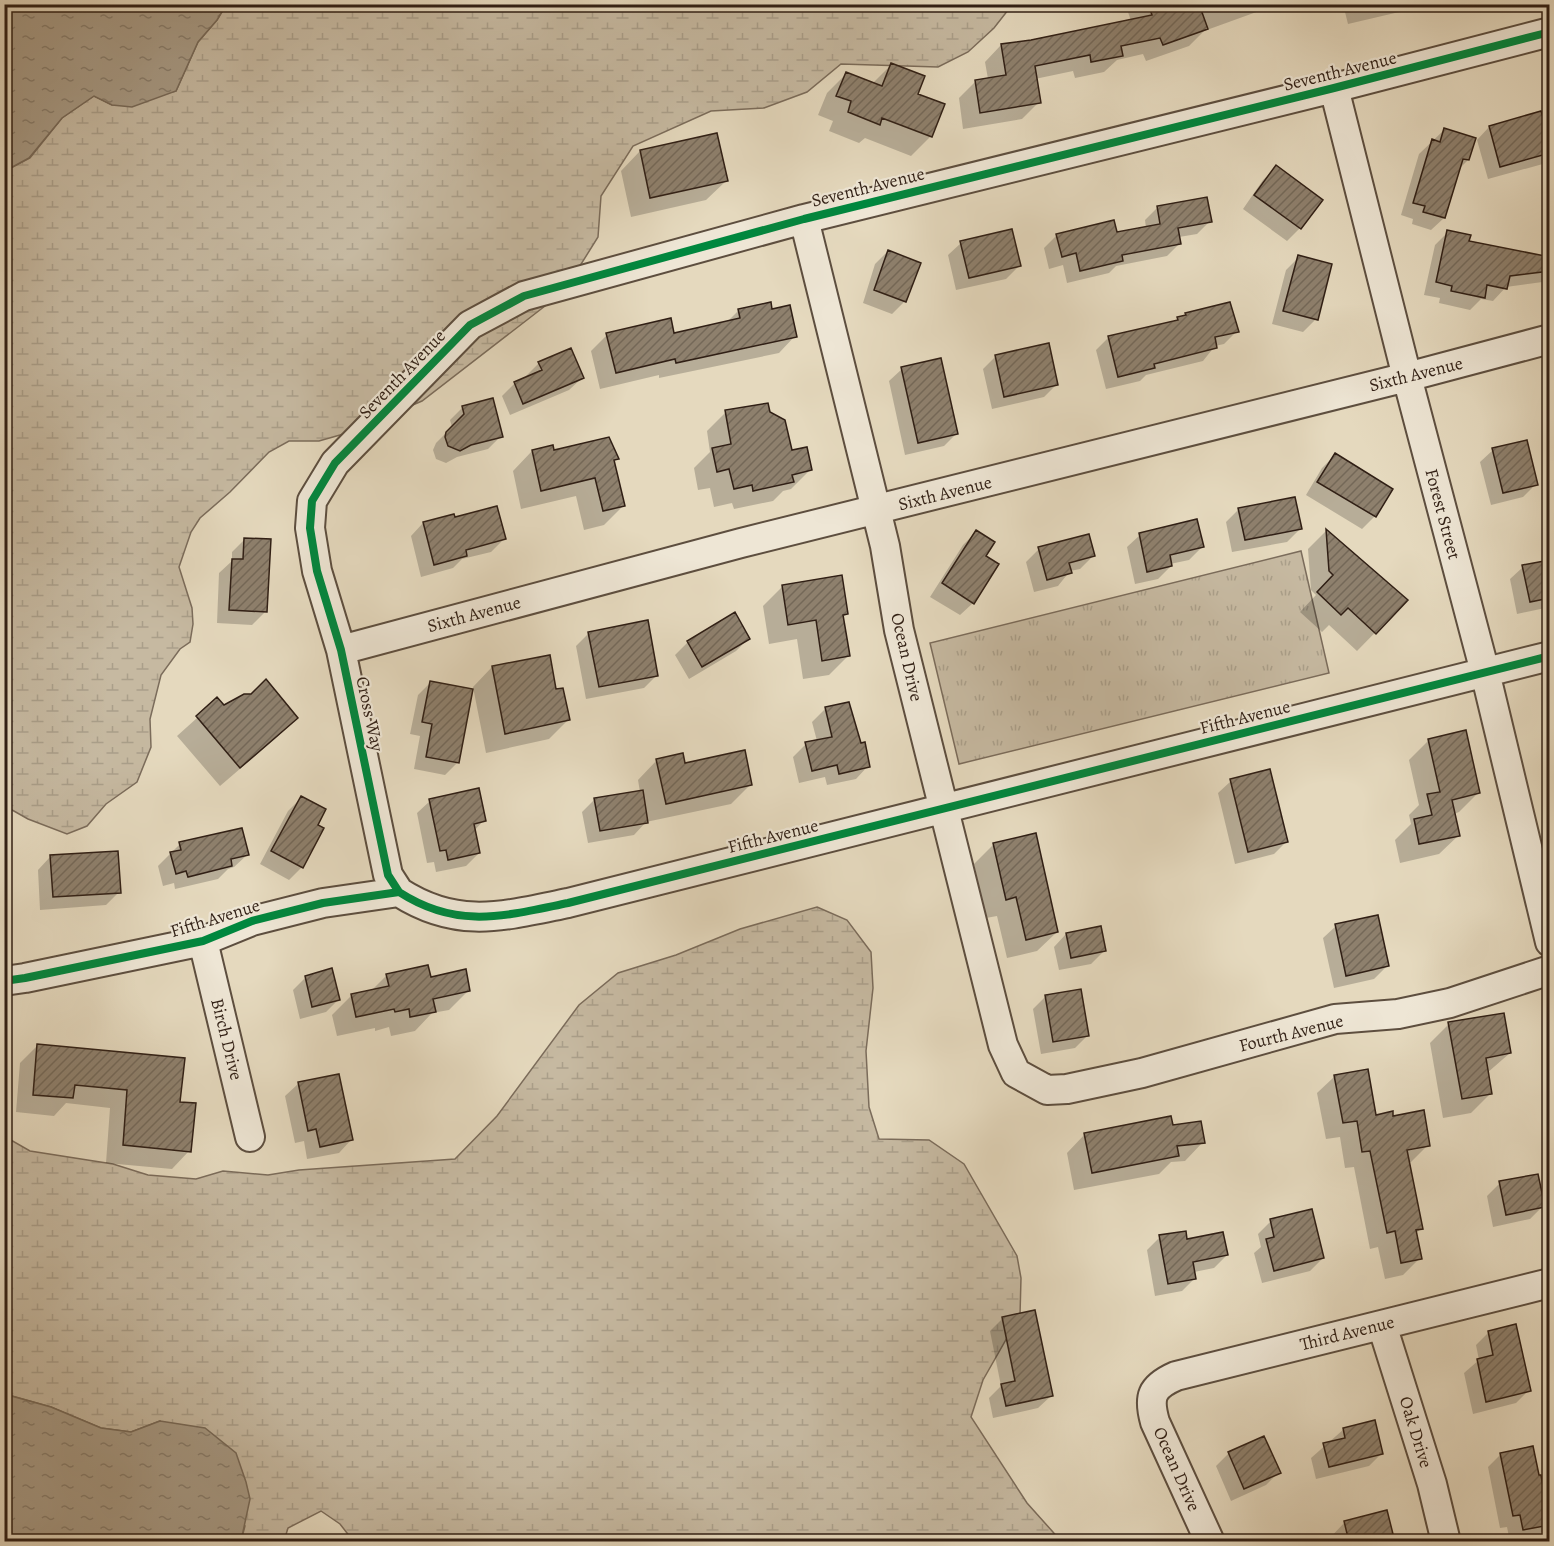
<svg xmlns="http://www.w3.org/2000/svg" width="1554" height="1546" font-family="Alegreya,serif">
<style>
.wetland{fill:url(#wetland-marsh);stroke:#7b6c5b;stroke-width:1.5}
.park{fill:url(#park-tufts);stroke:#7b6c5b;stroke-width:1.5}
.water{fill:url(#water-ripples);stroke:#776958;stroke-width:1.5}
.shadow{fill:#0003}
.building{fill:url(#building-hatch);stroke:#301f15;stroke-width:1.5}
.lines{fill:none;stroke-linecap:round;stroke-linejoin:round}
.street-casing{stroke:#5d4e3f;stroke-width:32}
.street{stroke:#eee6d5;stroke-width:28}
.cycleway-casing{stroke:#eee6d5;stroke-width:11}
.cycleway{stroke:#00873e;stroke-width:8}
.labels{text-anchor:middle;stroke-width:4.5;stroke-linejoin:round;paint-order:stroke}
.street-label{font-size:18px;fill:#301f15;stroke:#eee6d5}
</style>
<defs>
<pattern id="wetland-marsh" width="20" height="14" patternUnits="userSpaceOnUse" patternTransform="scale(1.5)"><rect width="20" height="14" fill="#c6b9a1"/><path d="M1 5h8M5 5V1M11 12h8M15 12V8" fill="none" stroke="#aa9f8a"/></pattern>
<pattern id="park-tufts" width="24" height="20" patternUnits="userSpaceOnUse" patternTransform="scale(1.5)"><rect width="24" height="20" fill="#c6b9a1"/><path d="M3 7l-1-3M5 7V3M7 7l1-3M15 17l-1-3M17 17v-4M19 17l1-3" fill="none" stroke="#aa9f8a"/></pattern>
<pattern id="water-ripples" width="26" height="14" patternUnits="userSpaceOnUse" patternTransform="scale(1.5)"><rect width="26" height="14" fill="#a79a85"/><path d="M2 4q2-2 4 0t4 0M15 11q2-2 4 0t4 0" fill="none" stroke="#887d6c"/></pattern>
<pattern id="building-hatch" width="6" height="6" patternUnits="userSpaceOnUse" patternTransform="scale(1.5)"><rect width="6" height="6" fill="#8e806d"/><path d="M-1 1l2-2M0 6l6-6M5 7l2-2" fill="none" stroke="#746858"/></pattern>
</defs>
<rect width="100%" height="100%" fill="#e5d9be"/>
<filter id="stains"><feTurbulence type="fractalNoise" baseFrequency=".00333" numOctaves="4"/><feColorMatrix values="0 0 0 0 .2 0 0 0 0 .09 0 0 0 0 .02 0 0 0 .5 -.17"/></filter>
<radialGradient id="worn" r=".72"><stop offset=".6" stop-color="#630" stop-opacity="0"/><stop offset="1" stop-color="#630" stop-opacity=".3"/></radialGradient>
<!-- wetland -->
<path class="wetland" d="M 226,5 L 1012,5 L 994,28 L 968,52 L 938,67 L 841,64 L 807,92 L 764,108 L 711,111 L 633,146 L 601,196 L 598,237 L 578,269 L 545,306 L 422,401 L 347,433 L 319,441 L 289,441 L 269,452 L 230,492 L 200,518 L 191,532 L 179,567 L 192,608 L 193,624 L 190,642 L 180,649 L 161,675 L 150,719 L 151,747 L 137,782 L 106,804 L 87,826 L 67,834 L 28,819 L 5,806 L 5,171 L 30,158 L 62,118 L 94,96 L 112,105 L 176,91 L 198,42 L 217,20 Z
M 817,907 L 847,920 L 871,952 L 873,988 L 866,1051 L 869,1107 L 879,1139 L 929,1140 L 964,1164 L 1017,1256 L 1021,1278 L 1020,1315 L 983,1380 L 971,1417 L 1027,1503 L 1061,1541 L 354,1542 L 340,1524 L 321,1511 L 288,1528 L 284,1541 L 241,1541 L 245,1526 L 160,1421 L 131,1432 L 101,1428 L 51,1407 L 5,1394 L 4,1136 L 30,1151 L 113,1164 L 148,1175 L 196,1179 L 223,1171 L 268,1175 L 299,1170 L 455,1159 L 497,1116 L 579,1005 L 618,973 L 676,955 L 740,929 Z"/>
<!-- park -->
<path class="park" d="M 1301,551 L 1329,673 L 959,764 L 930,643 Z"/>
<!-- water -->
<path class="water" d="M 5,4 L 226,4 L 226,5 L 217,20 L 198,42 L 176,91 L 132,107 L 112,105 L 94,96 L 62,118 L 29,158 L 5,171 Z
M 4,1394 L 51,1407 L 101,1428 L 131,1432 L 160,1421 L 205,1428 L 236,1453 L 246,1482 L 250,1499 L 241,1541 L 5,1541 Z"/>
<!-- shadow -->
<path class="shadow" d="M 1127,4 L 1267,4 L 1262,10 L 1204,31 L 1189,46 L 1146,61 L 1143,54 L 1117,60 L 1104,72 L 1075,78 L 1073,71 L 1035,79 L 1039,102 L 1022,119 L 963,129 L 959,98 L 976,81 L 988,79 L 985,62 L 1001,45 L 1031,42 L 1131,21 L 1126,6 Z
M 1343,4 L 1417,4 L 1412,9 L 1348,24 Z
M 891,65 L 917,95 L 931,136 L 911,156 L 865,138 L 859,143 L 829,131 L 833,121 L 818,115 L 827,93 L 846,74 L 872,84 Z
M 1550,124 L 1550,162 L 1488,179 L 1477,140 L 1489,127 Z
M 1444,130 L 1468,160 L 1458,170 L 1444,218 L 1431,230 L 1412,224 L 1413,219 L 1401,215 L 1419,154 Z
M 640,151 L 726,181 L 706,200 L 631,217 L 621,171 Z
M 1276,167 L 1321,200 L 1300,228 L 1287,241 L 1243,209 L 1263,180 Z
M 1158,207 L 1210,221 L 1197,234 L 1179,237 L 1180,243 L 1167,256 L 1116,266 L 1109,273 L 1067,283 L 1063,265 L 1049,269 L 1044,248 L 1057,235 L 1115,234 L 1146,228 L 1145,220 Z
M 1550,225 L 1550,281 L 1506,287 L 1493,301 L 1481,299 L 1470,310 L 1439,303 L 1440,298 L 1424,295 L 1435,245 L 1448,232 L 1468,242 L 1545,258 L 1542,233 Z
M 961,243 L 1019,266 L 1006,279 L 956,290 L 948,255 Z
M 888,251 L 905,301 L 892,314 L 863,303 L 875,264 Z
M 1299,257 L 1316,319 L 1303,332 L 1272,324 L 1286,270 Z
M 1229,303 L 1237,331 L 1224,344 L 1215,346 L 1203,361 L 1146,375 L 1140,381 L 1106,389 L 1096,350 L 1109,337 L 1174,322 L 1186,315 Z
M 739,310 L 771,311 L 795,336 L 779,353 L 659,378 L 659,375 L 600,389 L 591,351 L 607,335 L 673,334 L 726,323 Z
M 996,356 L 1057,384 L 1044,397 L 992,409 L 983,369 Z
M 539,363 L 582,378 L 569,390 L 510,415 L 502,396 L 515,383 L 527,378 L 526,376 Z
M 902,369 L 957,433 L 944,446 L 905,455 L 889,381 Z
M 463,407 L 501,436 L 488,449 L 457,457 L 446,463 L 436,459 L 433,450 L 436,443 L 452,427 L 450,420 Z
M 726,412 L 769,413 L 791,452 L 810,470 L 791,489 L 783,491 L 773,501 L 734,509 L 732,503 L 714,507 L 710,488 L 698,490 L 694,468 L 710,452 L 707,431 Z
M 552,447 L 553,452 L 617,459 L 613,463 L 623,506 L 604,525 L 584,530 L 576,496 L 521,509 L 513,471 L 532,451 Z
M 1493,450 L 1536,484 L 1523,497 L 1491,505 L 1480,462 Z
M 1335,455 L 1391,489 L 1375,516 L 1362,529 L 1306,495 L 1322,468 Z
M 1239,509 L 1300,529 L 1287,542 L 1232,552 L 1226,522 Z
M 454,519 L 504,539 L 491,552 L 462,559 L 453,568 L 421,577 L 411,536 L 423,523 Z
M 1326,531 L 1406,601 L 1357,651 L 1329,625 L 1322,632 L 1300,612 L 1316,595 L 1311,590 L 1308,549 Z
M 976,532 L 984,556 L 973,603 L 960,615 L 930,597 L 963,545 Z
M 1140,535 L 1202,547 L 1189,560 L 1170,564 L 1171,566 L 1158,579 L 1135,584 L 1127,547 Z
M 245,539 L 265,612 L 252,625 L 217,623 L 219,573 L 232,561 L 232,552 Z
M 1039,549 L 1093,556 L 1080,569 L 1070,571 L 1058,586 L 1034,592 L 1026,562 Z
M 1550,561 L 1550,607 L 1517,614 L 1510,579 L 1523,567 Z
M 783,586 L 847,614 L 842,618 L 848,656 L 829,675 L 803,679 L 797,639 L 769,644 L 763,606 Z
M 734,614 L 749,638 L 736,651 L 689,679 L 675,655 L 688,642 Z
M 589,633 L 657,675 L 644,688 L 586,699 L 576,646 Z
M 492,667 L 568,720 L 549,739 L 486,753 L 473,687 Z
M 431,682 L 458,762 L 445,775 L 414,769 L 420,736 L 410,734 L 418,695 Z
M 217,700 L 224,707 L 296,718 L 276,738 L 220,786 L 177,736 Z
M 848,704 L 868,766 L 856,779 L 827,785 L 825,777 L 799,783 L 793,757 L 806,744 L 817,741 L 812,722 L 825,709 Z
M 1429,740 L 1478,793 L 1459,812 L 1454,814 L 1459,835 L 1439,854 L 1400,863 L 1395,840 L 1411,824 L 1409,815 L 1419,805 L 1409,760 Z
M 657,760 L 684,765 L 751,784 L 731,804 L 646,822 L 634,835 L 588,843 L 582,812 L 595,799 L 640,792 L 638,780 Z
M 1231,781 L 1286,842 L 1274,854 L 1235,864 L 1218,793 Z
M 301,798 L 316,825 L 302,867 L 289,880 L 260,864 L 288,811 Z
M 430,801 L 484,820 L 474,831 L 479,853 L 466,866 L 436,872 L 434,862 L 427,863 L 417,813 Z
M 180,844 L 247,855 L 234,867 L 228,869 L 218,879 L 175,889 L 174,883 L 163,886 L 158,866 Z
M 994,844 L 1057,932 L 1037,951 L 1007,958 L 997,916 L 986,918 L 974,864 Z
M 50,857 L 119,892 L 106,905 L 40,910 L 38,870 Z
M 1336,926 L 1387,966 L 1374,979 L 1334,988 L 1323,938 Z
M 1066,934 L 1104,951 L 1091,964 L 1059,970 L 1054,947 Z
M 387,975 L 430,978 L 469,990 L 449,1010 L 432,1013 L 415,1031 L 391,1036 L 389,1027 L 375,1031 L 375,1028 L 337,1036 L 332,1015 L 352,995 L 371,991 Z
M 306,977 L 339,999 L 326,1012 L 300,1019 L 293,990 Z
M 1046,996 L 1087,1036 L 1075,1048 L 1041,1054 L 1033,1009 Z
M 1449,1024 L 1510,1053 L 1487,1073 L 1491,1093 L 1471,1113 L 1443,1118 L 1430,1043 Z
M 38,1045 L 179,1103 L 189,1151 L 172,1169 L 106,1163 L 110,1108 L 66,1103 L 54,1116 L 16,1112 L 20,1063 Z
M 338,1075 L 351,1140 L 339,1153 L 307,1159 L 304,1141 L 295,1143 L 285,1096 L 298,1084 Z
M 1334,1077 L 1375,1116 L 1392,1118 L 1428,1145 L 1411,1162 L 1408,1163 L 1421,1229 L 1415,1234 L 1420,1258 L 1403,1275 L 1385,1279 L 1378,1247 L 1370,1249 L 1354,1167 L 1345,1168 L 1340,1137 L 1326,1139 L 1317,1093 Z
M 1172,1126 L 1203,1142 L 1185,1161 L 1171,1162 L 1159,1174 L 1074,1190 L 1067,1153 L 1085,1134 Z
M 1500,1183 L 1543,1206 L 1530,1219 L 1493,1227 L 1487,1196 Z
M 1271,1221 L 1323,1258 L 1310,1271 L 1262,1283 L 1254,1253 L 1261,1247 L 1258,1234 Z
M 1160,1237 L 1186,1240 L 1227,1255 L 1214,1268 L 1194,1272 L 1195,1278 L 1182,1291 L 1155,1296 L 1147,1250 Z
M 1003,1318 L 1051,1396 L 1038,1408 L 993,1418 L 989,1398 L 1001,1386 L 990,1331 Z
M 1489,1332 L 1529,1390 L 1516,1403 L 1473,1414 L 1464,1373 L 1479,1360 L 1476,1345 Z
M 1344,1429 L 1381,1454 L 1369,1466 L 1316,1479 L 1311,1458 Z
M 1229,1453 L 1279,1472 L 1266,1485 L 1231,1501 L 1216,1466 Z
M 1501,1454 L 1549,1524 L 1537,1537 L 1510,1542 L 1507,1527 L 1500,1528 L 1488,1467 Z
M 1345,1522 L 1393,1542 L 1326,1542 Z"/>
<!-- building -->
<path class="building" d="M 1148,4 L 1199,4 L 1208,29 L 1163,45 L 1160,38 L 1121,46 L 1123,56 L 1091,62 L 1090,55 L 1035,66 L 1041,103 L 980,113 L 975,80 L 1006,75 L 1001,44 L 1031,40 L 1152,15 Z
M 891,63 L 925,76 L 918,94 L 945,104 L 932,137 L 882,118 L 880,125 L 848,112 L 851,101 L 836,96 L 846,72 L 882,86 Z
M 1541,111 L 1545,124 L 1550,122 L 1550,153 L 1500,167 L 1489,126 Z
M 1444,128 L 1476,138 L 1469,160 L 1463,159 L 1445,218 L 1423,212 L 1425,206 L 1413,203 L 1432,139 L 1440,142 Z
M 717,133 L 728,181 L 650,198 L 640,150 Z
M 1276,165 L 1323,200 L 1301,229 L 1254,195 Z
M 1207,197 L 1212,222 L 1178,228 L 1181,244 L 1122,255 L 1123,261 L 1080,271 L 1076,253 L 1062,257 L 1056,234 L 1114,220 L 1117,232 L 1160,224 L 1157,206 Z
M 1012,229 L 1021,266 L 969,278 L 960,241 Z
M 1447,230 L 1471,235 L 1469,241 L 1550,257 L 1550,271 L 1510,276 L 1507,289 L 1487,285 L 1485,298 L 1451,291 L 1452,286 L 1436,282 Z
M 888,250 L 921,263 L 906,302 L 874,290 Z
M 1298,255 L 1332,264 L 1318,320 L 1283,311 Z
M 771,302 L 772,309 L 790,305 L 797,337 L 676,363 L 675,359 L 616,373 L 606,333 L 671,318 L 674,333 L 740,318 L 738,309 Z
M 1230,302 L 1239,332 L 1215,337 L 1217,348 L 1154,364 L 1155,368 L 1118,377 L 1108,336 L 1178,320 L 1177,317 L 1186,315 L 1185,313 Z
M 1049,343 L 1058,385 L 1004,397 L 995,355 Z
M 571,348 L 584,378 L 523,404 L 514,382 L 542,370 L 538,362 Z
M 941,358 L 958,434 L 918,443 L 901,367 Z
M 493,398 L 503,437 L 471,445 L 460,451 L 448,446 L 445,437 L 446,432 L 464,414 L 462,406 Z
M 768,403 L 770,412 L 785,420 L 792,450 L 807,447 L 812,470 L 792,475 L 794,482 L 753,491 L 752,485 L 734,489 L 729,469 L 717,472 L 712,448 L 731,444 L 725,410 Z
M 609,437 L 619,459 L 614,460 L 625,506 L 603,511 L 595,478 L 541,491 L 532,450 L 553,445 L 554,450 Z
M 1527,440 L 1538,485 L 1503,493 L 1492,448 Z
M 1335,453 L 1393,489 L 1376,517 L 1317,482 Z
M 1295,497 L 1302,529 L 1245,540 L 1238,508 Z
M 497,506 L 506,539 L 466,550 L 467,556 L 434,565 L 423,522 L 454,514 L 455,517 Z
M 1197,519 L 1204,547 L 1170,555 L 1172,566 L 1147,572 L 1139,533 Z
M 1326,529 L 1408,600 L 1376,634 L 1348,608 L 1341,615 L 1317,592 L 1333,575 L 1329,571 Z
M 976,530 L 995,542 L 986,556 L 999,564 L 974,604 L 942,583 Z
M 1089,534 L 1095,556 L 1069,563 L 1072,573 L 1047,580 L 1038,547 Z
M 244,538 L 271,539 L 267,612 L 229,610 L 232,559 L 243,559 Z
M 1550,560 L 1550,598 L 1530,602 L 1522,565 Z
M 842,575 L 848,614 L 843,615 L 850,656 L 822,661 L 816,620 L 788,625 L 782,585 Z
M 735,612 L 750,639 L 702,667 L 687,641 Z
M 648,620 L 658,676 L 599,687 L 588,632 Z
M 550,655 L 556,689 L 563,688 L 570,720 L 505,734 L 492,666 Z
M 266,679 L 298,718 L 240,768 L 196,716 L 217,697 L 224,705 L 244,694 L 251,694 Z
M 430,681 L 473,689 L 459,763 L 426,757 L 432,724 L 422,722 Z
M 849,702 L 861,743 L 865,742 L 870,767 L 839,774 L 837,765 L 812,771 L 805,742 L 832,737 L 825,707 Z
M 1466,730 L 1480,793 L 1452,800 L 1460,836 L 1419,844 L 1414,819 L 1432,815 L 1427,794 L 1440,792 L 1428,739 Z
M 745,750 L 752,785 L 666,804 L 656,759 L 683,753 L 685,763 Z
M 1270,769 L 1288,842 L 1248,852 L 1230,779 Z
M 479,788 L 486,821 L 474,824 L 480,853 L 448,860 L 446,850 L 440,851 L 429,799 Z
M 643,790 L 648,823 L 600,831 L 594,798 Z
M 301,796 L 326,809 L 318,825 L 324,828 L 303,868 L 271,851 Z
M 242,828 L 249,855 L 231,859 L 232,866 L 188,877 L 186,871 L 176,874 L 170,852 L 181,850 L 179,842 Z
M 1036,833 L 1058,932 L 1026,940 L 1016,897 L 1006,900 L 993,843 Z
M 118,851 L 121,893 L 53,897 L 50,855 Z
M 1378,915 L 1389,966 L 1346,976 L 1335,924 Z
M 1101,926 L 1106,951 L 1071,958 L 1066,933 Z
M 428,965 L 431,977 L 466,969 L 470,991 L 433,999 L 436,1012 L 410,1017 L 409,1009 L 395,1012 L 394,1009 L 356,1017 L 351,994 L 389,986 L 386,974 Z
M 332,968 L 340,1000 L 312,1007 L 305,976 Z
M 1081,989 L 1089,1036 L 1053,1042 L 1045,995 Z
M 1504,1013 L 1511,1053 L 1486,1058 L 1492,1094 L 1462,1099 L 1448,1022 Z
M 37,1044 L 185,1058 L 180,1102 L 196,1103 L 191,1152 L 123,1145 L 127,1090 L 75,1085 L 73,1098 L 33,1095 Z
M 1368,1069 L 1376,1115 L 1393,1111 L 1393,1116 L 1424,1110 L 1430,1146 L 1407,1150 L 1423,1229 L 1416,1230 L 1422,1259 L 1401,1263 L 1395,1231 L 1387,1233 L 1370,1151 L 1362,1152 L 1357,1121 L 1343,1123 L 1334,1075 Z
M 339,1074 L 353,1140 L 320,1147 L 316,1129 L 308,1131 L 298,1082 Z
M 1171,1116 L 1173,1125 L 1201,1121 L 1205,1143 L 1177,1146 L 1179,1156 L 1092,1173 L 1084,1133 Z
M 1538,1174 L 1545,1207 L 1506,1215 L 1499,1181 Z
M 1312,1209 L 1324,1258 L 1274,1271 L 1266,1239 L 1274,1237 L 1270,1219 Z
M 1186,1231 L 1187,1239 L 1223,1232 L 1228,1255 L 1193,1262 L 1196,1279 L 1168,1284 L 1159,1235 Z
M 1035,1310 L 1053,1396 L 1006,1406 L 1001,1384 L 1015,1381 L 1002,1317 Z
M 1516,1324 L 1531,1391 L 1486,1402 L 1477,1359 L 1493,1355 L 1488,1331 Z
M 1375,1420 L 1383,1454 L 1329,1467 L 1323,1443 L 1345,1438 L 1343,1428 Z
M 1264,1436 L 1281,1473 L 1244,1489 L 1228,1452 Z
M 1533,1446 L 1539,1475 L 1541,1475 L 1550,1525 L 1523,1530 L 1520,1515 L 1513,1516 L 1500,1453 Z
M 1387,1510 L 1395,1542 L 1349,1542 L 1344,1521 Z"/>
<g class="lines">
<defs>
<path id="street" d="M 1334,88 L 1407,377 L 1485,672 L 1550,942
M 804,219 L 885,546 L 899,630 L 1003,1045 L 1016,1073 L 1047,1090 L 1067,1089 L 1142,1073 L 1335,1019 L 1398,1014 L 1450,1003 L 1550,970
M 341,650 L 741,543 L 1407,377 L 1550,339
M 399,892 L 388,875 L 341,650 L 317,571 L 310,528 L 312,501 L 335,463 L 470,325 L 524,296 L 804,219 L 1334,88 L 1550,32
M 203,941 L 250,1137
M 4,981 L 25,978 L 203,941 L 252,921 L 323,903 L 399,892 C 458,930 504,916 568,903 L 1550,656
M 1382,1325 L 1432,1484 L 1446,1542
M 1210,1542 L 1155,1422 C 1148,1397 1151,1387 1176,1376 L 1550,1283"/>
</defs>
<!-- street casing -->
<use href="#street" class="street-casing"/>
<!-- street -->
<use href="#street" class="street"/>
<defs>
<path id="cycleway" d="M 399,892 L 388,875 L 341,650 L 317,571 L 310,528 L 312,501 L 335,463 L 470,325 L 524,296 L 804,219 L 1334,88 L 1550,32
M 4,981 L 25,978 L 203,941 L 252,921 L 323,903 L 399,892 C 458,930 504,916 568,903 L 1550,656"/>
</defs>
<!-- cycleway casing -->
<use href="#cycleway" class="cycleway-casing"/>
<!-- cycleway -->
<use href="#cycleway" class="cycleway"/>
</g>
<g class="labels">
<!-- street labels -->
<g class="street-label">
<text transform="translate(1340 71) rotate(-14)" y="6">Seventh Avenue</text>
<text transform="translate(868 187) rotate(-14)" y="6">Seventh Avenue</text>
<text transform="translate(402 374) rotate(-46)" y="6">Seventh Avenue</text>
<text transform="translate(1416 374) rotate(-14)" y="6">Sixth Avenue</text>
<text transform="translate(945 493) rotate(-14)" y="6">Sixth Avenue</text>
<text transform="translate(1443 514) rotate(75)" y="6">Forest Street</text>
<text transform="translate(474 614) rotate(-15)" y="6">Sixth Avenue</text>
<text transform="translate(907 657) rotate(77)" y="6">Ocean Drive</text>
<text transform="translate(370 714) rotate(78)" y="6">Cross Way</text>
<text transform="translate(1245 717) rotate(-14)" y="6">Fifth Avenue</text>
<text transform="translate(773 836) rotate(-14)" y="6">Fifth Avenue</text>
<text transform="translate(215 918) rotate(-17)" y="6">Fifth Avenue</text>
<text transform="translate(1291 1033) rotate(-14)" y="6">Fourth Avenue</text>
<text transform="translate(227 1039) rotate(76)" y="6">Birch Drive</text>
<text transform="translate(1347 1333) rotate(-14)" y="6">Third Avenue</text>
<text transform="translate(1416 1432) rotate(73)" y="6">Oak Drive</text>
<text transform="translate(1177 1469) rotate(66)" y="6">Ocean Drive</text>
</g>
</g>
<!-- margin -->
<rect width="1554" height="1546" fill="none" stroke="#e5d9be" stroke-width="24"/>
<rect x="6" y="6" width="1542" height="1534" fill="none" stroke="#301f15" stroke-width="3"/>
<rect x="12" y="12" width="1530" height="1522" fill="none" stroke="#301f15" stroke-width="1.5"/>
<rect width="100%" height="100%" filter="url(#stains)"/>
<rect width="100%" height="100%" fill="url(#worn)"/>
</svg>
